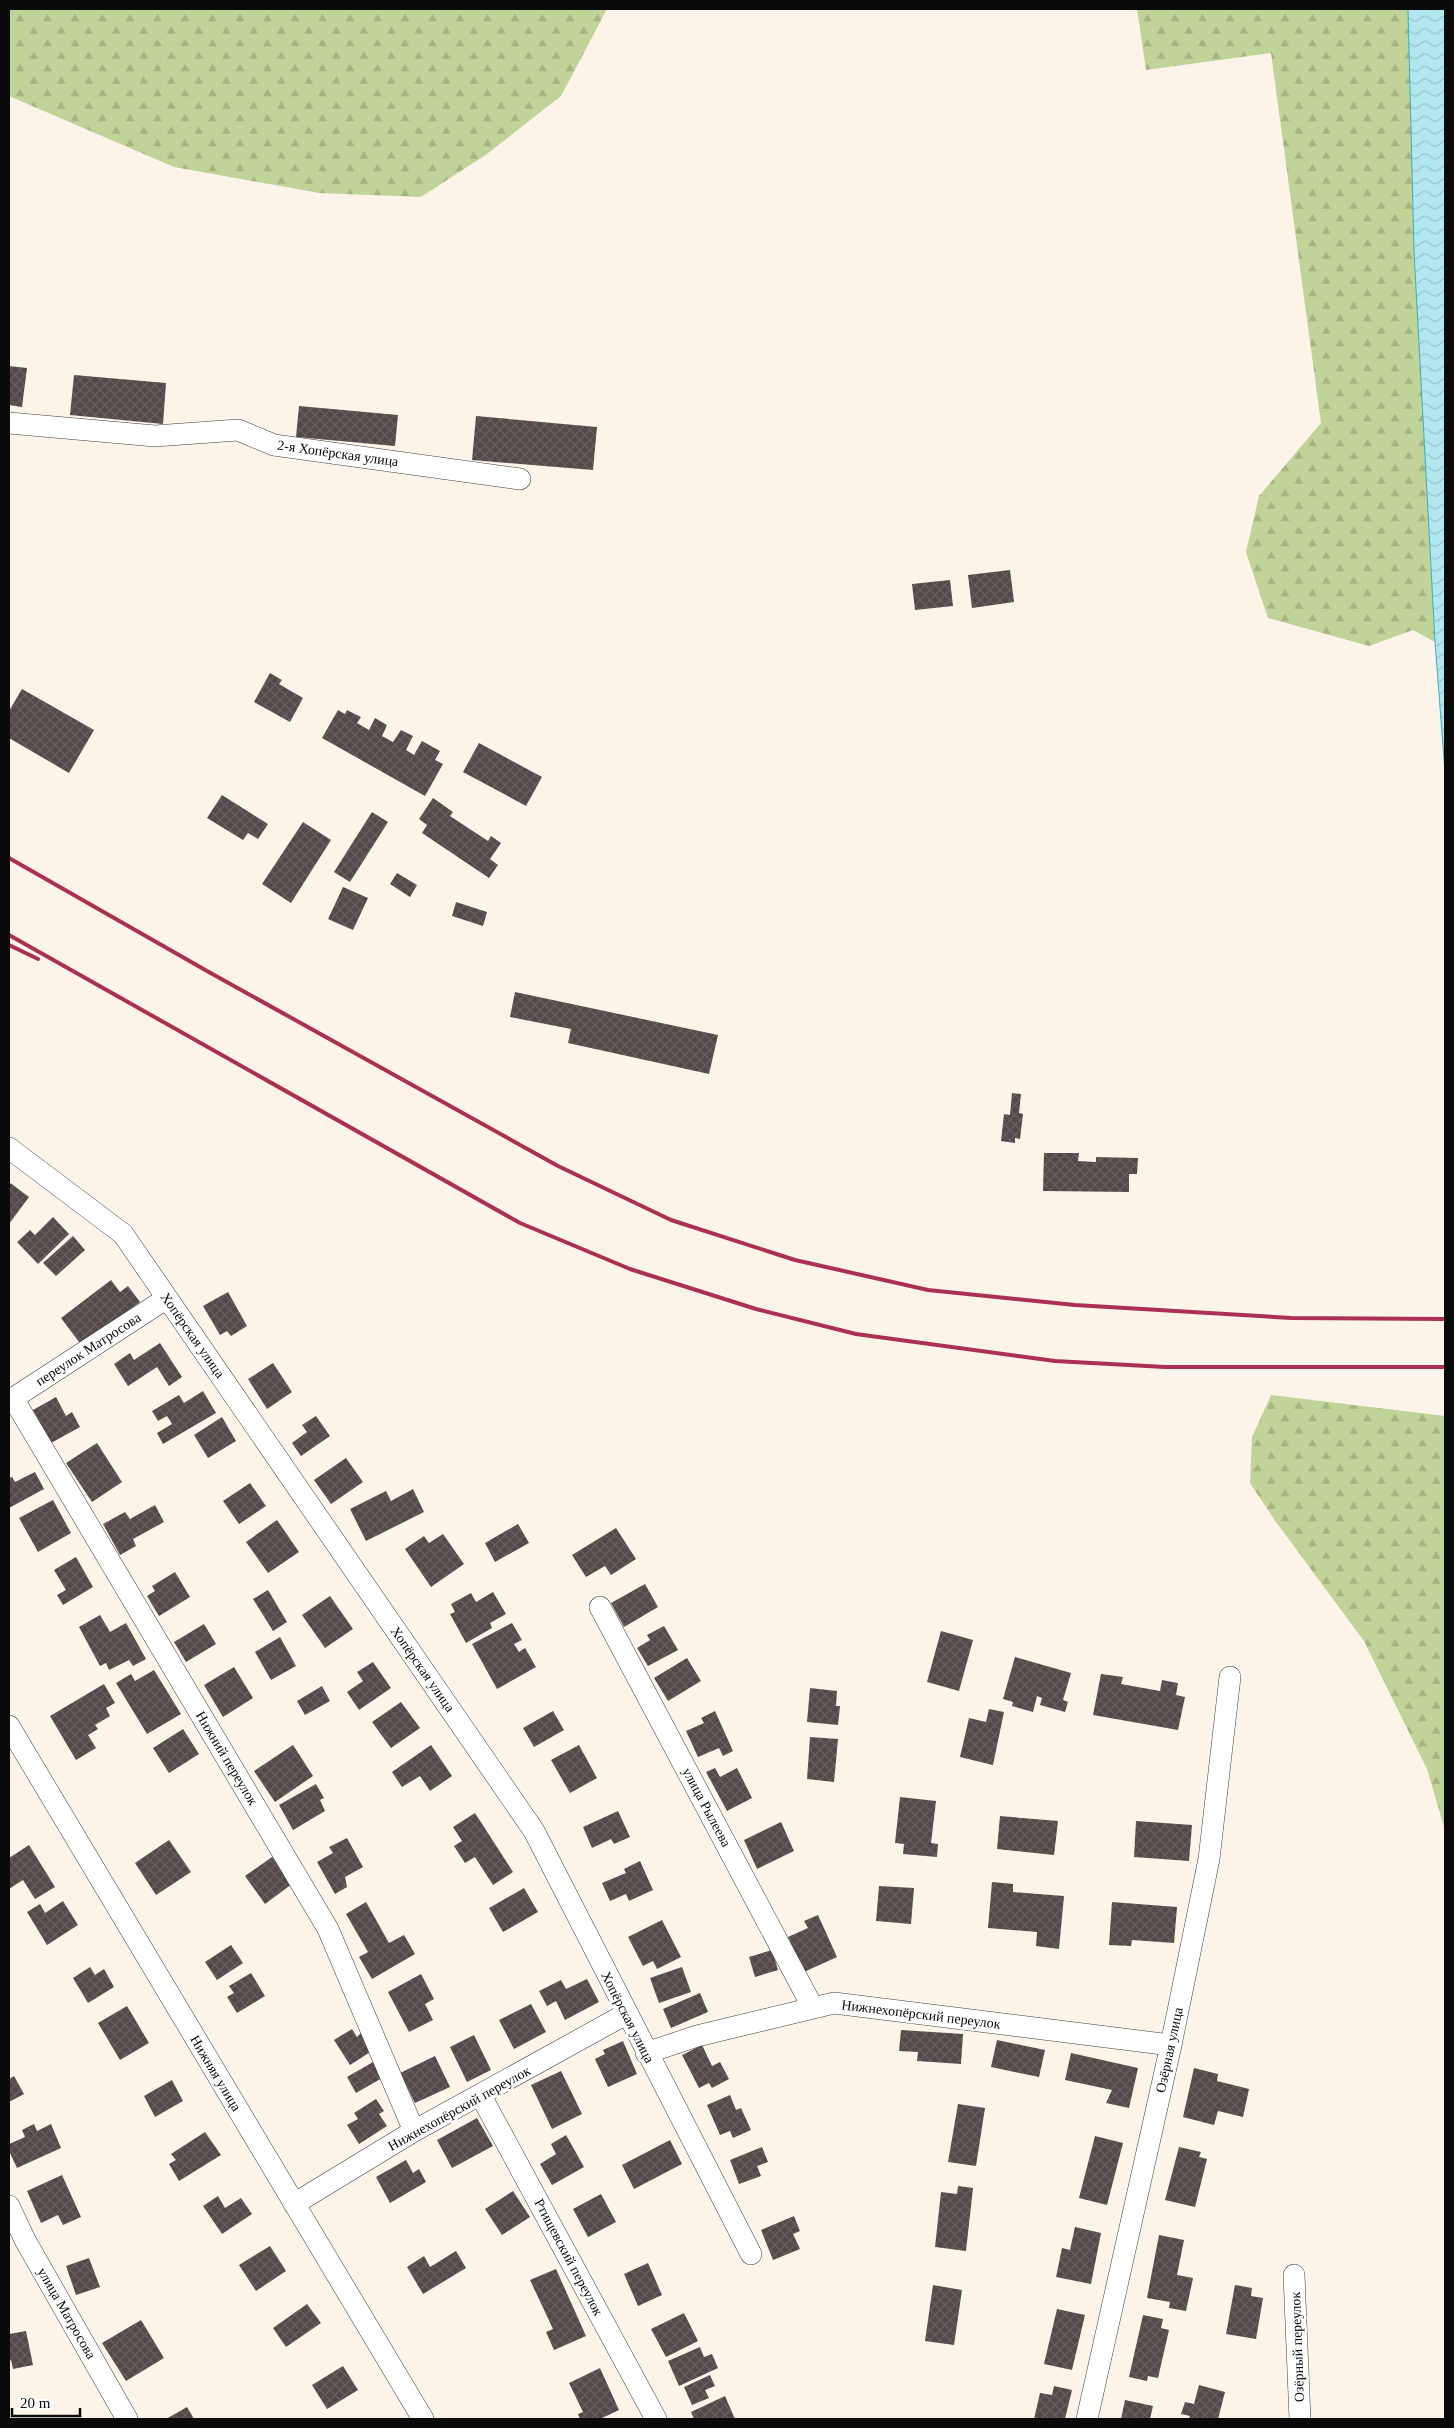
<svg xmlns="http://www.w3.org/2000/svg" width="1454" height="2428" font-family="'Times New Roman',serif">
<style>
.forest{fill:url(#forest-firs)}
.water{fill:url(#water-waves);stroke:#40abc0}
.building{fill:url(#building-cross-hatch)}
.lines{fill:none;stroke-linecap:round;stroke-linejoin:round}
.street-casing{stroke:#3d3d3d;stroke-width:22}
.street{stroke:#fff;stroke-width:21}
.rail{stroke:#ac3054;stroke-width:4}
.labels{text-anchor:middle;stroke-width:5;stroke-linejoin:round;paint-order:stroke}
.street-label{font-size:14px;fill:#0a0a0a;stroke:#fff}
</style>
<defs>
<pattern id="forest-firs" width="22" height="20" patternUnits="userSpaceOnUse" patternTransform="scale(1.25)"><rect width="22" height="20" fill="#c0d398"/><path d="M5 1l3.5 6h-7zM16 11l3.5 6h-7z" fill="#a4b482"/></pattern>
<pattern id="water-waves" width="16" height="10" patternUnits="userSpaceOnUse" patternTransform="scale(1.25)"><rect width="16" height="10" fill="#b3e7f0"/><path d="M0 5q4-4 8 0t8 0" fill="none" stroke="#99c5cc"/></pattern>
<pattern id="building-cross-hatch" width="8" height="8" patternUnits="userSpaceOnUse" patternTransform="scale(1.25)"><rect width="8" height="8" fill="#524948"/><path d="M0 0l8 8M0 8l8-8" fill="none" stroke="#665f5e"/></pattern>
</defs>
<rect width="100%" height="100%" fill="#fdf4e9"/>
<!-- forest -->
<path class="forest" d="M 9,9 L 607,9 L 561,96 L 487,154 L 421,197 L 319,193 L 174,167 L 9,96 Z
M 1137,9 L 1410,9 L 1435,642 L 1413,630 L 1369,646 L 1268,618 L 1246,552 L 1259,496 L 1321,423 L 1271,53 L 1146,70 Z
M 1271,1395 L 1445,1416 L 1445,1830 L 1427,1769 L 1364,1641 L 1276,1522 L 1250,1483 L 1252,1437 Z"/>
<!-- water -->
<path class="water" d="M 1408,9 L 1445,9 L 1445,772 L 1435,642 L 1414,251 Z"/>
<!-- building -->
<path class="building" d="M 9,366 L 27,368 L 22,407 L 9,405 Z
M 74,375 L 166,383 L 163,424 L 70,415 Z
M 299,406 L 398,415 L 395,446 L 296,437 Z
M 476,416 L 597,427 L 593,470 L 472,460 Z
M 1010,570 L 1014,602 L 972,608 L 968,575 Z
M 950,580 L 953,606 L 915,610 L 912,584 Z
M 270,673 L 282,680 L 279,684 L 303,698 L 290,722 L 254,702 Z
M 22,689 L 94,730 L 69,773 L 9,738 L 9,711 Z
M 338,710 L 345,714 L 347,710 L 361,717 L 357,723 L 369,730 L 375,718 L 387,725 L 382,736 L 393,742 L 401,730 L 413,736 L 406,750 L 414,755 L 422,741 L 440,751 L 435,760 L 443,764 L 425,796 L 322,738 Z
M 479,743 L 542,777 L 526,806 L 463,772 Z
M 222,795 L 268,824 L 258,839 L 248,833 L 243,840 L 207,818 Z
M 433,798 L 453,812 L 450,816 L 488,841 L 491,836 L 501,843 L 490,859 L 498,865 L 489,878 L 422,833 L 427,825 L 419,819 Z
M 372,812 L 388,822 L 350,882 L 334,872 Z
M 303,822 L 331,840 L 291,903 L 262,884 Z
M 397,873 L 417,885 L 410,897 L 390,884 Z
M 343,887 L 368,898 L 353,930 L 328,919 Z
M 456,902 L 487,912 L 483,926 L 452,916 Z
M 515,992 L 718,1035 L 709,1074 L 568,1043 L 571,1029 L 510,1017 Z
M 1012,1093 L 1021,1094 L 1019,1113 L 1023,1114 L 1020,1139 L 1015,1138 L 1015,1143 L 1001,1141 L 1004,1114 L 1010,1115 Z
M 1044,1153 L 1079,1153 L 1078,1161 L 1096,1162 L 1096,1157 L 1138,1158 L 1137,1174 L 1129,1174 L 1129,1192 L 1043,1191 Z
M 9,1182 L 29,1197 L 9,1224 Z
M 53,1217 L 69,1234 L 38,1264 L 17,1242 L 30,1230 L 35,1235 Z
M 73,1236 L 85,1250 L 56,1276 L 43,1263 Z
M 111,1280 L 120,1292 L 128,1286 L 140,1302 L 82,1346 L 61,1318 Z
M 228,1292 L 247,1326 L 231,1336 L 227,1331 L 220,1335 L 203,1306 Z
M 160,1343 L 182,1377 L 169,1386 L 157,1367 L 128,1386 L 114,1364 L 130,1353 L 134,1360 Z
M 273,1363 L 292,1392 L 267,1409 L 248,1379 Z
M 203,1391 L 216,1413 L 163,1444 L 157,1433 L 172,1424 L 167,1416 L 158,1421 L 152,1411 L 179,1395 L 184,1403 Z
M 56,1397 L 66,1416 L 72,1412 L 80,1427 L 51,1443 L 33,1410 Z
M 316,1416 L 330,1436 L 301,1456 L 292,1443 L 307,1432 L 302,1425 Z
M 222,1417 L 236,1441 L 208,1458 L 194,1435 Z
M 97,1443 L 122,1482 L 92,1502 L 66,1463 Z
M 346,1458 L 363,1482 L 331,1504 L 314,1480 Z
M 35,1472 L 44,1489 L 9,1508 L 9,1478 L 12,1477 L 15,1482 Z
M 250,1483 L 266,1506 L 239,1524 L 223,1501 Z
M 413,1489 L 424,1512 L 366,1541 L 350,1509 L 386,1491 L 391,1501 Z
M 53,1500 L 71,1533 L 38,1552 L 19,1518 Z
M 155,1505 L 164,1522 L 133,1539 L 136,1546 L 120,1555 L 103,1524 L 125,1512 L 130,1519 Z
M 277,1520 L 299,1552 L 268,1573 L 246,1542 Z
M 518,1524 L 529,1543 L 495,1562 L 485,1543 Z
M 616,1528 L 636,1559 L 611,1575 L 605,1566 L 586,1577 L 572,1555 Z
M 443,1534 L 464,1564 L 431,1587 L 405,1549 L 424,1536 L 429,1543 Z
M 76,1557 L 93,1587 L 63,1605 L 57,1595 L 66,1590 L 54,1570 Z
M 175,1572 L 190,1597 L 159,1616 L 147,1596 L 155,1591 L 152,1586 Z
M 645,1584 L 658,1607 L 624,1627 L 611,1603 Z
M 268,1590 L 287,1622 L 273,1631 L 253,1599 Z
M 493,1592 L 506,1614 L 490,1623 L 492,1628 L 466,1643 L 450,1614 L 455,1612 L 451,1604 L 471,1593 L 476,1602 Z
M 330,1596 L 353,1629 L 325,1648 L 302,1615 Z
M 100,1615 L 110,1632 L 126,1623 L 146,1659 L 133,1666 L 129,1660 L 109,1670 L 106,1663 L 100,1666 L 79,1627 Z
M 512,1623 L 522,1640 L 514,1644 L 519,1652 L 525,1648 L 536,1667 L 497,1689 L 472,1644 Z
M 204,1624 L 216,1644 L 186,1662 L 174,1642 Z
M 664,1626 L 678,1650 L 648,1666 L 637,1648 L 650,1640 L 647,1635 Z
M 941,1631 L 973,1640 L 959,1691 L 927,1682 Z
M 280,1637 L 296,1666 L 271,1680 L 255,1652 Z
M 1015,1657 L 1071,1673 L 1063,1700 L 1068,1702 L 1065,1712 L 1040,1705 L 1042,1698 L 1037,1696 L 1033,1712 L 1012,1706 L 1013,1702 L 1003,1699 Z
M 687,1658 L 701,1681 L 668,1701 L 654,1678 Z
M 373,1662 L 391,1688 L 359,1710 L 347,1692 L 363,1681 L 357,1672 Z
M 234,1667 L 253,1698 L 223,1717 L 204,1685 Z
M 154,1670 L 181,1714 L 147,1734 L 116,1683 L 131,1674 L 135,1681 Z
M 1101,1674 L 1123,1677 L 1121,1684 L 1160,1691 L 1162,1680 L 1178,1683 L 1176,1695 L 1185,1697 L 1178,1730 L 1093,1715 Z
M 104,1684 L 115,1703 L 106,1708 L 110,1716 L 95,1725 L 98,1729 L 88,1735 L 96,1748 L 76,1760 L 50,1716 Z
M 322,1686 L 330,1701 L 305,1715 L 297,1701 Z
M 810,1688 L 837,1691 L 836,1706 L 840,1706 L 838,1725 L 807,1722 Z
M 401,1702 L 420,1728 L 391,1748 L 372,1722 Z
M 989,1709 L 1004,1712 L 993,1765 L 960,1757 L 969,1718 L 986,1722 Z
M 553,1711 L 564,1730 L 534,1747 L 523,1728 Z
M 715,1711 L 733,1751 L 723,1756 L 719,1748 L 698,1757 L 686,1731 L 704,1723 L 701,1718 Z
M 183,1729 L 199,1754 L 169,1773 L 153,1748 Z
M 810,1737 L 838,1739 L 834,1782 L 807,1779 Z
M 293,1745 L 313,1776 L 275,1802 L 254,1771 Z
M 431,1745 L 452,1776 L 430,1791 L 420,1776 L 402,1787 L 392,1772 Z
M 579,1745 L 597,1778 L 570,1793 L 551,1760 Z
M 715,1768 L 720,1777 L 737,1768 L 752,1798 L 727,1811 L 706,1772 Z
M 316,1784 L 324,1798 L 320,1800 L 325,1811 L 293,1830 L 279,1805 Z
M 900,1797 L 936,1801 L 931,1843 L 938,1844 L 937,1857 L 903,1854 L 904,1844 L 895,1843 Z
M 618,1811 L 630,1837 L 614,1844 L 611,1839 L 592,1848 L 583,1827 Z
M 475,1813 L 513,1872 L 493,1885 L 475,1857 L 465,1863 L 454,1846 L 462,1841 L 453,1827 Z
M 1000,1816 L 1058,1821 L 1054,1855 L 997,1849 Z
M 1136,1821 L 1192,1825 L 1189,1861 L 1134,1857 Z
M 781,1822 L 794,1851 L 757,1869 L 744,1840 Z
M 347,1838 L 363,1867 L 345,1877 L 347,1887 L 335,1894 L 317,1862 L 333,1853 L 329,1847 Z
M 169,1840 L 191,1872 L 156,1895 L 135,1863 Z
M 29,1845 L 55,1887 L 35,1899 L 23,1880 L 9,1889 L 9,1858 Z
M 272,1857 L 292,1884 L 265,1904 L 245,1876 Z
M 640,1861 L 653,1890 L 629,1901 L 626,1894 L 610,1901 L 602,1883 L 626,1873 L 624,1869 Z
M 992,1882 L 1013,1884 L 1013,1892 L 1064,1896 L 1059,1949 L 1036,1946 L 1037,1932 L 988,1928 Z
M 879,1886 L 914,1888 L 911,1924 L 876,1921 Z
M 524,1888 L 538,1912 L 503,1932 L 489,1908 Z
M 63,1901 L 78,1925 L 47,1945 L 27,1912 L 40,1904 L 45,1913 Z
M 366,1902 L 389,1943 L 404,1935 L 415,1954 L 372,1979 L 359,1957 L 368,1952 L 346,1914 Z
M 1112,1902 L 1177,1907 L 1174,1943 L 1132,1940 L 1131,1946 L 1109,1945 Z
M 818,1915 L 837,1957 L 804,1972 L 788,1937 L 808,1928 L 804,1921 Z
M 662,1920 L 681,1957 L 657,1969 L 653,1961 L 643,1966 L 628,1937 Z
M 231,1945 L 243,1963 L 217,1980 L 205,1962 Z
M 772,1950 L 778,1970 L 755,1977 L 749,1957 Z
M 90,1967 L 95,1975 L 104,1969 L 114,1987 L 88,2003 L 73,1978 Z
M 682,1967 L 691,1992 L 659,2003 L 650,1978 Z
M 251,1973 L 265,1996 L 237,2013 L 227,1997 L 234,1993 L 229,1986 Z
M 421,1974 L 434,1999 L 425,2004 L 433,2020 L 409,2032 L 388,1992 Z
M 587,1979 L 599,2002 L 565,2020 L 556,2001 L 547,2006 L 539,1991 L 561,1980 L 566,1989 Z
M 700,1993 L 708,2012 L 671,2028 L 663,2009 Z
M 531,2004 L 546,2032 L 514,2049 L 499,2020 Z
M 127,2006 L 149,2043 L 120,2060 L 98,2023 Z
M 352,2029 L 357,2037 L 363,2031 L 375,2049 L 350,2065 L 334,2040 Z
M 901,2030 L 963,2034 L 961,2064 L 917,2061 L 918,2052 L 899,2051 Z
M 474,2035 L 491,2070 L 467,2082 L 450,2047 Z
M 997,2040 L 1045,2050 L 1039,2077 L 991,2067 Z
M 623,2041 L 637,2074 L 608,2087 L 595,2059 L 605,2054 L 603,2050 Z
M 702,2045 L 712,2066 L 720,2062 L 729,2079 L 712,2088 L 709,2083 L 699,2088 L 682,2055 Z
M 1071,2053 L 1138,2068 L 1129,2108 L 1106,2103 L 1112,2090 L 1065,2080 Z
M 435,2056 L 450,2087 L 415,2103 L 400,2073 Z
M 373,2062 L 382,2078 L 356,2093 L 347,2077 Z
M 1194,2068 L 1218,2074 L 1217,2081 L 1249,2089 L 1243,2117 L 1218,2111 L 1214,2125 L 1183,2117 Z
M 561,2071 L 582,2114 L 552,2129 L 531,2085 Z
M 14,2076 L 24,2094 L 9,2102 L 9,2079 Z
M 172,2080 L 183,2101 L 155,2117 L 144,2096 Z
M 730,2095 L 736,2110 L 741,2108 L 751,2130 L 733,2138 L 730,2131 L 720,2135 L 707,2105 Z
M 376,2099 L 384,2111 L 379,2114 L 387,2126 L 359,2144 L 347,2125 L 358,2119 L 354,2113 Z
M 958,2104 L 985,2108 L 976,2166 L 948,2162 Z
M 477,2118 L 493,2146 L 452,2168 L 437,2140 Z
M 34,2124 L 37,2131 L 51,2124 L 61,2148 L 17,2168 L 9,2151 L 9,2144 L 25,2137 L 22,2130 Z
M 205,2132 L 221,2155 L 179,2181 L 169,2164 L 176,2160 L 171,2154 Z
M 566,2135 L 584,2167 L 552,2185 L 540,2164 L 556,2154 L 551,2144 Z
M 1095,2136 L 1123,2143 L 1107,2205 L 1079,2198 Z
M 670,2140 L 682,2164 L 634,2189 L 622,2165 Z
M 762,2147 L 768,2162 L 757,2166 L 761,2176 L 739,2184 L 730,2160 Z
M 1179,2147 L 1201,2152 L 1199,2157 L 1207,2159 L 1195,2207 L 1165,2200 Z
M 406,2160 L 413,2173 L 419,2169 L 426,2182 L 390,2203 L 376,2177 Z
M 62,2175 L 81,2217 L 63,2225 L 58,2215 L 41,2223 L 27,2191 Z
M 958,2186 L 973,2188 L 966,2251 L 935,2247 L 941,2192 L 957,2194 Z
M 513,2191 L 530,2217 L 502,2235 L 485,2209 Z
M 601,2194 L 616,2222 L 588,2237 L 573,2209 Z
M 218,2196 L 225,2208 L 241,2198 L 252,2214 L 222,2234 L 203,2206 Z
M 794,2216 L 800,2231 L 793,2234 L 800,2249 L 773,2260 L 761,2230 Z
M 1075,2227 L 1101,2233 L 1091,2284 L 1056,2277 L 1062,2248 L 1070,2250 Z
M 1159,2235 L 1184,2240 L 1177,2275 L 1193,2278 L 1186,2311 L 1169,2308 L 1170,2302 L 1147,2298 Z
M 270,2246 L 286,2271 L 256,2291 L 239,2265 Z
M 456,2251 L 466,2268 L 423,2294 L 407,2267 L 424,2256 L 430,2267 Z
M 89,2258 L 100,2287 L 76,2295 L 66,2266 Z
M 648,2263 L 662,2295 L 638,2306 L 624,2274 Z
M 556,2269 L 586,2336 L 554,2350 L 546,2332 L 553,2329 L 530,2280 Z
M 933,2285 L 962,2290 L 954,2345 L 925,2341 Z
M 1235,2285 L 1252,2288 L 1251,2296 L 1263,2298 L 1256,2339 L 1226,2334 Z
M 307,2304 L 321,2323 L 286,2347 L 273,2328 Z
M 1057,2309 L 1085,2315 L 1072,2370 L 1044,2364 Z
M 684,2313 L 698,2341 L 666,2357 L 651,2329 Z
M 1143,2315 L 1163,2319 L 1161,2328 L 1169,2330 L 1158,2378 L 1148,2376 L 1147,2381 L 1129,2377 Z
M 141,2320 L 164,2358 L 126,2381 L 102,2343 Z
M 26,2331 L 33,2365 L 13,2369 L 11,2360 L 9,2361 L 9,2334 Z
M 700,2347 L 704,2357 L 712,2354 L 718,2368 L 679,2386 L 668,2361 Z
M 343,2366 L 358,2390 L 327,2409 L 312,2385 Z
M 600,2368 L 619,2410 L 600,2419 L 580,2419 L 578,2414 L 583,2412 L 569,2383 Z
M 710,2375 L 715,2386 L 705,2390 L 709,2398 L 692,2405 L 684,2387 Z
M 1199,2385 L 1225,2392 L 1218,2419 L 1189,2419 L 1190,2416 L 1181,2414 L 1185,2402 L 1194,2404 Z
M 1054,2386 L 1072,2390 L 1065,2419 L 1034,2419 L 1040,2393 L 1052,2395 Z
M 725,2396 L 735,2419 L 694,2419 L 691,2412 Z
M 1125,2400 L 1153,2406 L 1150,2419 L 1121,2419 Z
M 187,2407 L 194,2419 L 166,2419 Z"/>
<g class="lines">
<defs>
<path id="street" d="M 9,423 L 155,436 L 238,430 L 274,445 L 520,479
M 9,1148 L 123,1234 L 534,1831 L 751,2254
M 13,1398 L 328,1929 L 414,2131
M 9,1401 L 167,1298
M 600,1607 L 813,2008
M 9,1726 L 423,2419
M 646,2053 L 697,2036 L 834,2003 L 1171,2045
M 481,2096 L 656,2419
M 294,2204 L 414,2131 L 626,2014
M 9,2206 L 25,2240 L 127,2419
M 1294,2275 L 1300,2419
M 1087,2419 L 1171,2045 L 1209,1859 L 1230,1677"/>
</defs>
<!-- street casing -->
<use href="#street" class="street-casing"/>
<!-- street -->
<use href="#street" class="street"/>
<!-- rail -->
<path class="rail" d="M 9,858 L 207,971 L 558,1166 L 671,1220 L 795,1260 L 928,1290 L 1075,1305 L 1291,1318 L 1445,1319
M 9,935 L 520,1223 L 630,1269 L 756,1309 L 856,1334 L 1055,1361 L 1165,1367 L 1445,1367
M 9,945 L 38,959"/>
</g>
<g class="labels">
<!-- street labels -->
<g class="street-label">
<text transform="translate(338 453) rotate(8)" y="5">2-я Хопёрская улица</text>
<text transform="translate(193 1335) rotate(55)" y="5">Хопёрская улица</text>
<text transform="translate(88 1349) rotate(-33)" y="5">переулок Матросова</text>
<text transform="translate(423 1669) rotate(55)" y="5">Хопёрская улица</text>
<text transform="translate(227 1758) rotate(59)" y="5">Нижний переулок</text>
<text transform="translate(707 1807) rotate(62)" y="5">улица Рылеева</text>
<text transform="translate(921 2014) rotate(7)" y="5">Нижнехопёрский переулок</text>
<text transform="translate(628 2017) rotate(63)" y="5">Хопёрская улица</text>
<text transform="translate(1169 2050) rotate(-78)" y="5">Озёрная улица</text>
<text transform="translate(216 2073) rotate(59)" y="5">Нижняя улица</text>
<text transform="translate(459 2108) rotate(-29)" y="5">Нижнехопёрский переулок</text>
<text transform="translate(569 2257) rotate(62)" y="5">Ртищевский переулок</text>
<text transform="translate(67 2313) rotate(60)" y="5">улица Матросова</text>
<text transform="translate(1297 2347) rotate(-92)" y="5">Озёрный переулок</text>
</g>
</g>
<!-- border -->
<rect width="1454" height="2428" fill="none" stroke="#0a0a0a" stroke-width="20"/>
<!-- scale -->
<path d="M12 2408v8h68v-8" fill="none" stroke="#0a0a0a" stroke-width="2.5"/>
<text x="20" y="2408" font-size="15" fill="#0a0a0a" stroke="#ffffff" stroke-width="4" paint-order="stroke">20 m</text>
</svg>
